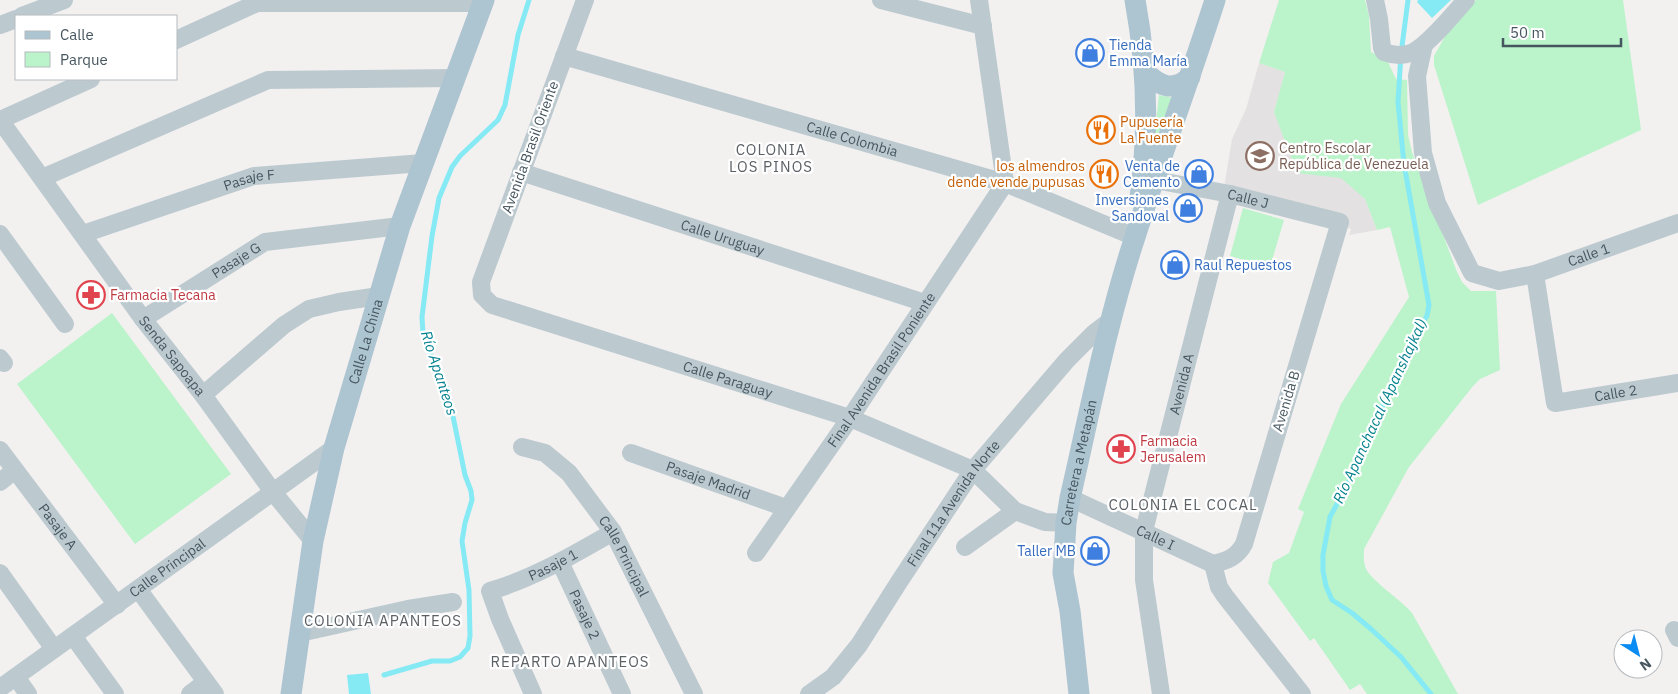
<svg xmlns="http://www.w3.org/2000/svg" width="1678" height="694" font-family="'IBM Plex Sans',sans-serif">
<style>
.education{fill:#e4e1e2}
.green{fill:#bbf3ca}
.water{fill:#85eaf4}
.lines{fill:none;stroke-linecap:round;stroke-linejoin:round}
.stream{stroke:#85eaf4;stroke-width:5}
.minor{stroke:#bccad0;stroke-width:18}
.major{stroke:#adc4d1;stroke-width:21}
.labels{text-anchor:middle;stroke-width:4.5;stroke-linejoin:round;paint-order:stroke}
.shop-label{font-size:14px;fill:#366cbe;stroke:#fff;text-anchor:end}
.food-label{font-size:14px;fill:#c56008;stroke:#fff;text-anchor:start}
.street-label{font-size:14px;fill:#46565f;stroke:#fff}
.education-label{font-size:14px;fill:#785e54;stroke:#fff;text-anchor:start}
.health-label{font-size:14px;fill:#be3a42;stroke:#fff;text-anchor:start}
.neighbourhood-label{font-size:15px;letter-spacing:1px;fill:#5c6166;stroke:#fff}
.water-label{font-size:15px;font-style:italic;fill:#04828e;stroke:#fff}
</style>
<rect width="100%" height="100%" fill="#f3f0f0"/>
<!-- education -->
<path class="education" d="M 1259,63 L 1285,72 L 1274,113 L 1365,199 L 1377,230 L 1349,235 L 1351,229 L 1223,194 L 1232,139 L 1246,109 Z"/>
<!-- green -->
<path class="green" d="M 1279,0 L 1365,0 L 1369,16 L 1371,52 L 1387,60 L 1396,79 L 1407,80 L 1408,135 L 1412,152 L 1457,272 L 1462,282 L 1471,291 L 1496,291 L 1500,370 L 1480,379 L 1473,386 L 1409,467 L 1364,549 C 1364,556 1363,562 1366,569 C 1374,583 1400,599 1412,613 L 1458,694 L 1367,694 L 1360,684 L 1350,690 L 1314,638 L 1310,641 L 1268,583 L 1273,562 L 1289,553 L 1304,512 L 1298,509 L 1341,404 L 1409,297 L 1390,227 L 1377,230 L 1365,199 L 1341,178 L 1297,173 L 1274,112 L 1285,72 L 1259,63 Z
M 1476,0 L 1623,0 L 1641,130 L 1478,205 L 1434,65 L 1434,56 L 1457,15 L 1461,16 Z
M 1159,95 L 1173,98 L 1158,135 L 1157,135 L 1155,132 Z
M 1243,208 L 1284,220 L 1270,267 L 1230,256 Z
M 112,313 L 231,474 L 135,544 L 17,384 Z"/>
<!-- water -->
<path class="water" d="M 1418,0 L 1451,0 L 1432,18 L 1417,2 Z
M 368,673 L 371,694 L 349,694 L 347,675 Z"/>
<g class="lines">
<!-- stream -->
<path class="stream" d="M 1408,0 L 1401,54 L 1398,102 L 1404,164 L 1429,305 L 1427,316 L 1413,338 L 1391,385 L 1362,457 L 1330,517 L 1323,555 L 1323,571 L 1326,586 L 1332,600 L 1352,613 L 1371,629 L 1401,657 L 1431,694
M 384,675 L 432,661 L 450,661 L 460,657 L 468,648 L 470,636 L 469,590 L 462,541 L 465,523 L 472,500 L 471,491 L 465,475 L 449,397 L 445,384 L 430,354 L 423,334 L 422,317 L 432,236 L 439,198 L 452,167 L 460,156 L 498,120 L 505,105 L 518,35 L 529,0"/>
<!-- minor -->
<g class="minor">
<path id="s1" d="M 585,0 L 481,282 L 482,295 L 492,305 L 850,418 L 973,470 L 1015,511 L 1045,522 L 1066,523"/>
<path d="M 881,0 L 983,26"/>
<path d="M 1375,0 L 1379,19 L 1382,48 L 1384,52 C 1392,55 1402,56 1411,53 C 1428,46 1453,14 1466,0"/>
<path d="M 22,16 L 64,0"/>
<path d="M 0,25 L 16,19"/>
<path d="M 176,40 L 257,3 L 483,3"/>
<path id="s2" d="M 1424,45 L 1417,76 L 1423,153 L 1437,203 L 1472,273 L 1499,281 L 1535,274 L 1678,223"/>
<path id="s3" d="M 564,56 L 1005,183 L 1135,237"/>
<path id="s4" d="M 0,120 L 143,319 L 203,395 L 273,492 L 313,541"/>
<path d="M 0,120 L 91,79"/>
<path id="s5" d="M 521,172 L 925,303"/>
<path d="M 42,178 L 268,80 L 455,78"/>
<path id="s6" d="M 1155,180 L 1230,194 L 1340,222 L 1244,544 C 1237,557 1227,561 1213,564"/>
<path d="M 0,234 L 65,324"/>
<path id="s7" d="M 83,234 L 254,176 L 423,163"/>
<path id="s8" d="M 1535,274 L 1555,403 L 1678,383"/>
<path id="s9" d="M 143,319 L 265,242 L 400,226"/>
<path d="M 0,358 L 4,363"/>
<path d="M 203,395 L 284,325 L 309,309 L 339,302 L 379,296"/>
<path id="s10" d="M 522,447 L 545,453 L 569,473 L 613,532 L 694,694"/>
<path id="s11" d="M 0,450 L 117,605"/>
<path id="s12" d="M 631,453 L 786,508"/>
<path d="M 0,482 L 15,470"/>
<path id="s13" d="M 1070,498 L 1213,564"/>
<path d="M 965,547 L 1015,511"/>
<path id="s14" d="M 756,553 L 850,418 L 1005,183 L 979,0"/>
<path id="s15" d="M 560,562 L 622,694"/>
<path d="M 1213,564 L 1219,587 L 1225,596 L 1302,694"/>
<path d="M 0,573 L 54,649"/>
<path d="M 138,589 L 215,694"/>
<path d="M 1674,630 L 1678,638"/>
<path d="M 300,633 L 408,609 L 453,602"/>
<path d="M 73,636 L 115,694"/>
<path d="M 16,677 L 28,694"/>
<path id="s16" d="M 0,688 L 334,448"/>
<path d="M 190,694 L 206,682"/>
<path id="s17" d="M 533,694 L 500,619 L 490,591 C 534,578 573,555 613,532"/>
<path id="s18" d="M 809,694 L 833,677 L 859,645 L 899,582 L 973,470 L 1067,360 L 1093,334 L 1110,321"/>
<path id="s19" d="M 1161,694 L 1144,580 L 1144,531 L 1230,194"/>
</g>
<!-- major -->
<g class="major">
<path d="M 1135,0 C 1147,65 1149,132 1140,197"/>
<path d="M 1145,72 C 1160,87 1174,92 1190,77"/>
<path id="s20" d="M 291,694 L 313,541 L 334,448 L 400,226 L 484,0"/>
<path id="s21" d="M 1079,694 L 1070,611 L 1063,573 L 1066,523 L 1070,498 C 1090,411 1107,322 1135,237 C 1160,158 1190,79 1215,0"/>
</g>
</g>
<!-- icons -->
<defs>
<symbol id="shop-ring" viewBox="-11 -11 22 22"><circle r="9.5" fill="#fff" stroke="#3f7fe0" stroke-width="1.5"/><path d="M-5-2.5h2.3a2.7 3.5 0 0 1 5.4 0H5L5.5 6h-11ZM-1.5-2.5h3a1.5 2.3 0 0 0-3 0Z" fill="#3f7fe0"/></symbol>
<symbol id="restaurant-ring" viewBox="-11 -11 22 22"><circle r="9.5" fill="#fff" stroke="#e8710a" stroke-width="1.5"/><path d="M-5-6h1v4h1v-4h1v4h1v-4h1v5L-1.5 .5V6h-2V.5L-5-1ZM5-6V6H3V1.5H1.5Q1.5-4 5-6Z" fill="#e8710a"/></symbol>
<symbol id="school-ring" viewBox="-11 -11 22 22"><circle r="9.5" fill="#fff" stroke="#8d6e63" stroke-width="1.5"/><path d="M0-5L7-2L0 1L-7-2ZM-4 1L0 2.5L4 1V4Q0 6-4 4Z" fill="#8d6e63"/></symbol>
<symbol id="pharmacy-ring" viewBox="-11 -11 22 22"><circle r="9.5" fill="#fff" stroke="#e0444e" stroke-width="1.5"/><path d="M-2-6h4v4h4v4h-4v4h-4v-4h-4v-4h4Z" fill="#e0444e"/></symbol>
</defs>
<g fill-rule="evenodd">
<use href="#shop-ring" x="1074" y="37" width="32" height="32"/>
<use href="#restaurant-ring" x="1085" y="114" width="32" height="32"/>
<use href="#school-ring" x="1244" y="140" width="32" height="32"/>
<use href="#restaurant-ring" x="1088" y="158" width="32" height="32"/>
<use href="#shop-ring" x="1183" y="158" width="32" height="32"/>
<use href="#shop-ring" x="1172" y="192" width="32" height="32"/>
<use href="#shop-ring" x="1159" y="249" width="32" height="32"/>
<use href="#pharmacy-ring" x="75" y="279" width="32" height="32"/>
<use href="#pharmacy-ring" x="1105" y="433" width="32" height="32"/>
<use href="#shop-ring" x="1079" y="535" width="32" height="32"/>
</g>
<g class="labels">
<!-- shop labels -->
<g class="shop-label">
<text x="1109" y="50" text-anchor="start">Tienda<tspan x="1109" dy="16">Emma María</tspan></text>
<text x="1180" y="171">Venta de<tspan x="1180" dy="16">Cemento</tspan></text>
<text x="1169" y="205">Inversiones<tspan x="1169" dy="16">Sandoval</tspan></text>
<text x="1194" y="270" text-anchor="start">Raul Repuestos</text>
<text x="1076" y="556">Taller MB</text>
</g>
<!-- food labels -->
<g class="food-label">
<text x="1120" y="127">Pupusería<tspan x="1120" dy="16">La Fuente</tspan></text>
<text x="1085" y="171" text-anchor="end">los almendros<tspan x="1085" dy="16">dende vende pupusas</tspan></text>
</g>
<!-- street labels -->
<g class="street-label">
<text dy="5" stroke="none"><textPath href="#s3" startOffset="300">Calle Colombia</textPath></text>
<text transform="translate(530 147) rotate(-70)" y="5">Avenida Brasil Oriente</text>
<text dy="5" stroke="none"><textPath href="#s7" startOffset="175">Pasaje F</textPath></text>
<text dy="5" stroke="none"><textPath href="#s6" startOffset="95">Calle J</textPath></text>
<text dy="5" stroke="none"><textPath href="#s5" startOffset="212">Calle Uruguay</textPath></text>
<text dy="5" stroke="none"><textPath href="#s2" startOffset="361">Calle 1</textPath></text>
<text dy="5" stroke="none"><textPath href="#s9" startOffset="110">Pasaje G</textPath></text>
<text dy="5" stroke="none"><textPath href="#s20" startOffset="361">Calle La China</textPath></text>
<text dy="5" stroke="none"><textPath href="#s4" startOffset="292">Senda Sapoapa</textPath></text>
<text dy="5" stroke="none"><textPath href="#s14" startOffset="222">Final Avenida Brasil Poniente</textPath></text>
<text dy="5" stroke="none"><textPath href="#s1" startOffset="575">Calle Paraguay</textPath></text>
<text dy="5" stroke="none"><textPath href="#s19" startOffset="316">Avenida A</textPath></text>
<text dy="5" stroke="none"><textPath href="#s8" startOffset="192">Calle 2</textPath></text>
<text transform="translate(1286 401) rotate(-73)" y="5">Avenida B</text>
<text dy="5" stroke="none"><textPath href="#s21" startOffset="234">Carretera a Metapán</textPath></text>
<text dy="5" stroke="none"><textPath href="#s12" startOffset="82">Pasaje Madrid</textPath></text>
<text dy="5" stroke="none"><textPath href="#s18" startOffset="241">Final 11a Avenida Norte</textPath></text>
<text dy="5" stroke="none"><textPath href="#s11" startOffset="96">Pasaje A</textPath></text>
<text dy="5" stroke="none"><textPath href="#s13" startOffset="94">Calle I</textPath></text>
<text dy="5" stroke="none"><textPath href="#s10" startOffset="155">Calle Principal</textPath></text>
<text dy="5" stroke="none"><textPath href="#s17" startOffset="180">Pasaje 1</textPath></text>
<text dy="5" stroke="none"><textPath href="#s16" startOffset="206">Calle Principal</textPath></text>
<text dy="5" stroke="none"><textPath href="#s15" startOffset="58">Pasaje 2</textPath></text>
</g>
<!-- education labels -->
<g class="education-label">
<text x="1279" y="153">Centro Escolar<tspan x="1279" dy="16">República de Venezuela</tspan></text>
</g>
<!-- health labels -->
<g class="health-label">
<text x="110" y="300">Farmacia Tecana</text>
<text x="1140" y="446">Farmacia<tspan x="1140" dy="16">Jerusalem</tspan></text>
</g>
<!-- neighbourhood labels -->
<g class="neighbourhood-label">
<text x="771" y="155">COLONIA<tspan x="771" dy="17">LOS PINOS</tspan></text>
<text x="1183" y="510">COLONIA EL COCAL</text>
<text x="383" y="626">COLONIA APANTEOS</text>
<text x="570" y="667">REPARTO APANTEOS</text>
</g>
<!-- water labels -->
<g class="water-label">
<text transform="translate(439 373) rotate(72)" y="5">Río Apanteos</text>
<text transform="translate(1380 411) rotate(-65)" y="5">Río Apanchacal (Apanshajkal)</text>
</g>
</g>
<!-- legend -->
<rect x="15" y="15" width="162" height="65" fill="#ffffff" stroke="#b5bbbf"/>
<rect x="25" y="31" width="25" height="8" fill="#adc4d1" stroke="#b5bbbf"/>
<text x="60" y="40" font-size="15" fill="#46565f">Calle</text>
<rect x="25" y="52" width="25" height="15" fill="#bbf3ca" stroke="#b5bbbf"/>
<text x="60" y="65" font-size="15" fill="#46565f">Parque</text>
<!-- north arrow -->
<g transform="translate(1638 654) rotate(144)"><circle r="24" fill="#ffffff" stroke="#b5bbbf"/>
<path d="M0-4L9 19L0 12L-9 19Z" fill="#0a8cf3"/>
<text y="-8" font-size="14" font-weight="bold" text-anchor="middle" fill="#46565f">N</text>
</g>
<!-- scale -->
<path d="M1503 38v8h118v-8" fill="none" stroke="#46565f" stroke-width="2.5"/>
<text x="1510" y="38" font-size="15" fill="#46565f" stroke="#ffffff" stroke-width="4" paint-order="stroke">50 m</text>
</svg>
